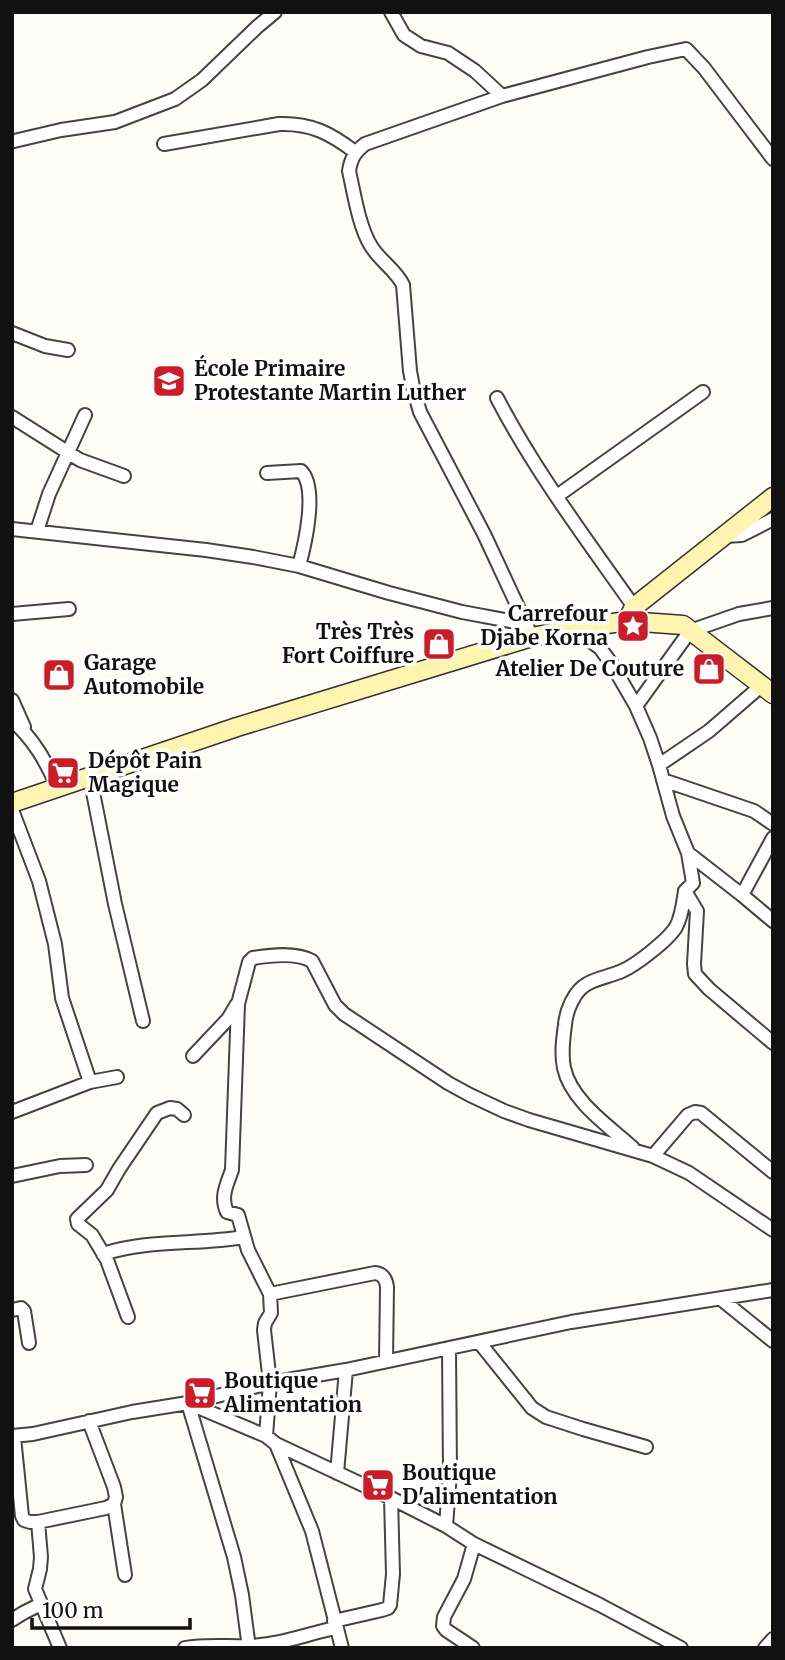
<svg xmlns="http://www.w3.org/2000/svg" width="785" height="1660" font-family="Merriweather,serif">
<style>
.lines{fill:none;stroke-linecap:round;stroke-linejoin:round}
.street-casing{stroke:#444;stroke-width:16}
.secondary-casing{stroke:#333;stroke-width:21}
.street{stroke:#fff;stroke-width:12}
.secondary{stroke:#fff4b0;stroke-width:18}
.labels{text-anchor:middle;stroke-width:7;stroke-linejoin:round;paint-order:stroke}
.poi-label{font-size:21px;font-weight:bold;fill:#111;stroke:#fff;text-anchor:start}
</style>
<rect width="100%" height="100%" fill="#fffdf5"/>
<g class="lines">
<defs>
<path id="street" d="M 391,12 L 404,35 L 421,46 L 448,53 L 475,71 L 502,96
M 14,141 L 61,130 L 115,122 L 175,99 L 202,80 L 257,27 L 275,12
M 164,144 L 279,124 C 311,123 330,133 355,152
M 12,333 L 45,346 L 68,350
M 497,398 C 535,471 586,539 634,607
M 12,417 L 80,460 L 124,476
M 267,473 L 301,471 C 318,488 305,544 299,566
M 557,496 L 703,392
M 12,529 L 206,550 L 253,557 L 299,566 L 389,593 L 462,612 L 526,624
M 37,531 L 49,494 L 85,415
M 724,536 L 742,535 L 773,519
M 12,614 L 69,609
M 571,631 L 585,637 L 600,648 L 611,663 L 636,706 L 650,738 L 659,765 L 673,816 L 688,853 L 693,883 L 685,891 L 697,911 L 694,964 L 695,974 L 709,989 L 773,1043
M 532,637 L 484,534 L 420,412 L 413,387 L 410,371 L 403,285 C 396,270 380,261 371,246 C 359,227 354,193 349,171 C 351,158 355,152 365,144 L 502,96 L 648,57 L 686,49 L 704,68 L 773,159
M 12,700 L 24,727
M 636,706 L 690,631 L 739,614 L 773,608
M 12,720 C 35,741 45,760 58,788
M 659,765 L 709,731 L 761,686
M 90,777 L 115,904 L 143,1021
M 663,780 L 754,811 L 773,824
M 12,810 L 39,881 L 55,944 L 62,998 L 90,1082
M 688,853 L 742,895 L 773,921
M 742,895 L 773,838
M 193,1056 L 228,1019 L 237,1004
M 12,1112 L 90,1082 L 117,1077
M 633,1148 C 609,1126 571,1101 564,1068 C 561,1054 563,1039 565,1025 C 566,1011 574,991 587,984 C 597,978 611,976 622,971 C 636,965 668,940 676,927 C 682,916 683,903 685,891
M 653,1156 L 688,1115 L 695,1112 L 701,1113 L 773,1172
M 12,1176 L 60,1166 L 86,1165
M 103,1254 C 148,1239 198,1245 244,1237
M 270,1294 L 375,1273 C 383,1274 386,1279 387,1287 L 386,1361
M 721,1299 L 773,1341
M 12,1310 L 21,1308 L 24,1311 L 29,1343
M 128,1317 L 107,1260 L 92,1235 L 78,1224 L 77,1219 L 107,1190 L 119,1169 L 157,1113 L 170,1108 L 177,1109 L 184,1115
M 479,1342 L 532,1408 L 546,1417 L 583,1429 L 646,1447
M 188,1403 L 266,1436 L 276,1444 L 391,1498 L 446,1526 L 474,1544 L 600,1605 L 681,1648
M 188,1403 L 234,1557 L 242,1595 L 249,1648
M 89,1421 L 114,1487 L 116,1497 L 114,1504 L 125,1575
M 12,1436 L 33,1434 L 132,1412 L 188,1403 L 270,1383 L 346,1370 L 571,1322 L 773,1290
M 266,1436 L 270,1383 L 264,1330 L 265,1323 L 271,1313 L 270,1294 L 248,1250 L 238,1215 L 227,1212 C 220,1197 227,1184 232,1170 L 238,1004 L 249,962 L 253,958 C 271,955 296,952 312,961 L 335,1005 L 344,1014 L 448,1083 L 470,1095 L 504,1111 L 529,1120 L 653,1156 L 689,1173 L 773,1230
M 14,1437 L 22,1516 L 24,1520 L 30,1522 L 38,1522 L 106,1508 L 114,1504
M 276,1444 L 312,1531 L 342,1648
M 337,1473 L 346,1370
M 38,1522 L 41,1557 L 40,1569 L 35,1589 L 60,1648
M 446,1526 L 450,1473 L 449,1348
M 12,1620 L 23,1613 L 41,1604
M 334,1621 L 382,1610 L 388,1608 L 390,1605 L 393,1574 L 391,1498
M 185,1648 C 207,1644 228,1647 250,1646 C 279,1645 307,1634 335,1628
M 473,1648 L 446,1630 L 443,1626 L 444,1617 L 464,1579 L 474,1544
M 765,1648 L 773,1639"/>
<path id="secondary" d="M 627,621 L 634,607 L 773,497
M 12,803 L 237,727 L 532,637 L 567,630 L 627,621 L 683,625 L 773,694"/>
</defs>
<!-- street casing -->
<use href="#street" class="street-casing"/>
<!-- secondary casing -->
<use href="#secondary" class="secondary-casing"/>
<!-- street -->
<use href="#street" class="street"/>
<!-- secondary -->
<use href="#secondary" class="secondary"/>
</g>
<!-- icons -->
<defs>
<symbol id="school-square" viewBox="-11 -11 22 22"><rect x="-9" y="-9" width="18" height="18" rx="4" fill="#cd1c29" stroke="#fff"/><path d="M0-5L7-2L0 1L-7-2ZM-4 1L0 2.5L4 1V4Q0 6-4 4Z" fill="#fff"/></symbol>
<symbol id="sight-square" viewBox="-11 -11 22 22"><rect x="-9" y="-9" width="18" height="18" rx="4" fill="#cd1c29" stroke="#fff"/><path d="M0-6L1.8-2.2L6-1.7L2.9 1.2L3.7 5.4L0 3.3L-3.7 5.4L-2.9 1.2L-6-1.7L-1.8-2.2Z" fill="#fff"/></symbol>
<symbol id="shop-square" viewBox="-11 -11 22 22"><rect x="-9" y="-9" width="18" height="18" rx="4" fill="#cd1c29" stroke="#fff"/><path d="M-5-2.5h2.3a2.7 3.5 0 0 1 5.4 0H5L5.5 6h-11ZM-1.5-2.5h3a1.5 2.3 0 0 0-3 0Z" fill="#fff"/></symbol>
<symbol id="supermarket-square" viewBox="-11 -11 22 22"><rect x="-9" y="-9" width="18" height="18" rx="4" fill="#cd1c29" stroke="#fff"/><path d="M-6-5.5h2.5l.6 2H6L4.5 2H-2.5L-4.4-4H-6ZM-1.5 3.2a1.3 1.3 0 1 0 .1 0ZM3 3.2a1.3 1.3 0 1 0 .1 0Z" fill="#fff"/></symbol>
</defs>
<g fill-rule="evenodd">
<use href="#school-square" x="150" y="362" width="38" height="38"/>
<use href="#sight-square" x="614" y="607" width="38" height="38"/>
<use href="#shop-square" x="420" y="625" width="38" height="38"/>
<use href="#shop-square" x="690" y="650" width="38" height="38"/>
<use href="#shop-square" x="40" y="656" width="38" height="38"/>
<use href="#supermarket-square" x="44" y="754" width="38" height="38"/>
<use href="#supermarket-square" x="181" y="1374" width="38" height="38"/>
<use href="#supermarket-square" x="359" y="1466" width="38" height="38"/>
</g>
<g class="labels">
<!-- poi labels -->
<g class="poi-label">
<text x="194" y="376">École Primaire<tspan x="194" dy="24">Protestante Martin Luther</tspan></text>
<text x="608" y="621" text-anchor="end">Carrefour<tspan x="608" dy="24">Djabe Korna</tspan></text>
<text x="414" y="639" text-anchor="end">Très Très<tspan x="414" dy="24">Fort Coiffure</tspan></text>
<text x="84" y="670">Garage<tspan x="84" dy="24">Automobile</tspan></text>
<text x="684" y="676" text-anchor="end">Atelier De Couture</text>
<text x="88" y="768">Dépôt Pain<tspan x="88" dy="24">Magique</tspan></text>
<text x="224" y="1388">Boutique<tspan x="224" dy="24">Alimentation</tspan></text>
<text x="402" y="1480">Boutique<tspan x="402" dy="24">D'alimentation</tspan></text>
</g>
</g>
<!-- border -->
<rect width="785" height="1660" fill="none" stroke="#111111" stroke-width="28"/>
<!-- scale -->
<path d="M32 1618v10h158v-10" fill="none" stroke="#111111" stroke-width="3.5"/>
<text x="42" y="1618" font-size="21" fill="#111111" stroke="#ffffff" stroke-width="5" paint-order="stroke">100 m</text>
</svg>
